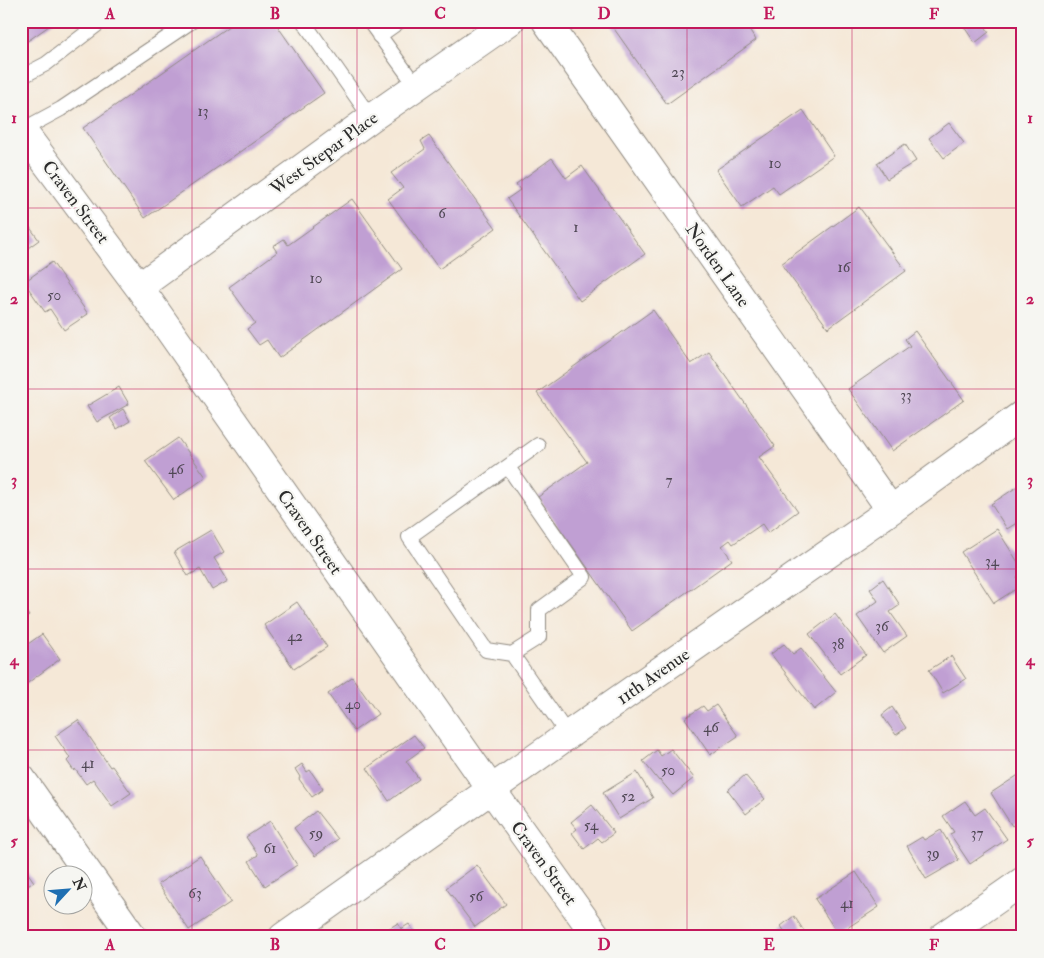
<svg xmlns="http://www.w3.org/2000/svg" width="1044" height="958" font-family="'IM FELL Double Pica',serif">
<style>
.building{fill:#c09fd3}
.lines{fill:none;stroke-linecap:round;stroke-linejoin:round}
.service-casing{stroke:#908a81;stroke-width:16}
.minor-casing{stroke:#908a81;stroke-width:30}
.service{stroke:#fff;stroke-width:14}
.minor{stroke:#fff;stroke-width:28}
.grid{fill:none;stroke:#c2185b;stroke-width:1;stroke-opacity:0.55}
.labels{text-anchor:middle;stroke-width:4.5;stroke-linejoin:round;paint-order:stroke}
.number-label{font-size:15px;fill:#504855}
.street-label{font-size:18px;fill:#2b2b2b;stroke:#f6f6f2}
.neatline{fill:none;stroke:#c2185b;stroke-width:2}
.grid-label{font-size:16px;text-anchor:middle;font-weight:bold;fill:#c2185b}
</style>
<rect width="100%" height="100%" fill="#f6f6f2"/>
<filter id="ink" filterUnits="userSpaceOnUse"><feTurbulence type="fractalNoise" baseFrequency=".02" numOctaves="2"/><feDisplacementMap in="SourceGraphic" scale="10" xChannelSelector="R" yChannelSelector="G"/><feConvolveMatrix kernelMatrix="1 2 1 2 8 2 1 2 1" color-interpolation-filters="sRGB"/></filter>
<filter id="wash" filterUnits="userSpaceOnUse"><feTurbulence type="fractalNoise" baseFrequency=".0096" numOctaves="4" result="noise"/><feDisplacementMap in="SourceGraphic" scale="20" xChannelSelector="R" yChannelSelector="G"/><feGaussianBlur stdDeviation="1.12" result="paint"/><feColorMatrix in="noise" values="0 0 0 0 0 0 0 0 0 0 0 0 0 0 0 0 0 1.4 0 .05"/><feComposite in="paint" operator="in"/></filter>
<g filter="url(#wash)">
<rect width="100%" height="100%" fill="#f5e8d7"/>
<g id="blocks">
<!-- building -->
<path class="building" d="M 21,21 L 56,21 L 22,45 L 21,43 Z
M 236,21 L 274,21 L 324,93 L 145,218 L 83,128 Z
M 612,21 L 744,21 L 756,40 L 667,104 L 610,23 Z
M 960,21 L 981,21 L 989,32 L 975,43 Z
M 803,110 L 834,156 L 779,194 L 773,186 L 742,207 L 716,170 Z
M 949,123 L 964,143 L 944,158 L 929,138 Z
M 429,136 L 496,228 L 439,269 L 388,199 L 403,188 L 391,173 L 425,149 L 421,141 Z
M 905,144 L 916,161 L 887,179 L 877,163 Z
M 552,158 L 566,178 L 582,166 L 645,254 L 580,301 L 507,199 L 520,190 L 516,184 Z
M 352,199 L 402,269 L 279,358 L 267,340 L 259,345 L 247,329 L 255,323 L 229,287 L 277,252 L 273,246 L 284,239 L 288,245 Z
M 859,207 L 906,271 L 828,328 L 781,264 Z
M 21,215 L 39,240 L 21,253 Z
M 52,262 L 88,314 L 64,330 L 50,309 L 45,312 L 24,282 Z
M 653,310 L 691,364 L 709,352 L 775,446 L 759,457 L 798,511 L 768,533 L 762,524 L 733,544 L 730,540 L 722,546 L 732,560 L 632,631 L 538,497 L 587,462 L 537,393 Z
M 915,331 L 964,400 L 892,451 L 848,389 L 910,346 L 905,339 Z
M 119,387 L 129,404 L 97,422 L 87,406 Z
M 123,409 L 130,421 L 117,429 L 110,418 Z
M 178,438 L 206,477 L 174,500 L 145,461 Z
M 1023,483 L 1023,519 L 1007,529 L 991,504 Z
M 997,529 L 1023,570 L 1023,573 L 1017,577 L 1022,585 L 994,603 L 961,552 Z
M 211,530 L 224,552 L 214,558 L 228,581 L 212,590 L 200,569 L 188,576 L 174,552 Z
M 883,579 L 900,605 L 890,612 L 907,636 L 883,653 L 857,616 L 878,601 L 870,589 Z
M 297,602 L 327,647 L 294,669 L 264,625 Z
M 21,604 L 29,616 L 21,621 Z
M 835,614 L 866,655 L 840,674 L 809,634 Z
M 42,634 L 60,659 L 21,688 L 21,649 Z
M 784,644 L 793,654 L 801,648 L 836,692 L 814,710 L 771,654 Z
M 951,656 L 966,679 L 943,693 L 929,670 Z
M 352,677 L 378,714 L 354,731 L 328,694 Z
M 716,705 L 738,736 L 710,755 L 685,718 L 703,706 L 707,711 Z
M 892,707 L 906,728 L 896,735 L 882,715 Z
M 78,720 L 110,767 L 112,766 L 131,793 L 112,806 L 93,779 L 86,784 L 75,769 L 74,771 L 67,761 L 70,758 L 55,736 Z
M 414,735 L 424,748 L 406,761 L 419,779 L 389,801 L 367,768 Z
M 671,749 L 694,778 L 673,795 L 660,780 L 659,781 L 643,761 L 657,750 L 661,756 Z
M 302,764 L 307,772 L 310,770 L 323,789 L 312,797 L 299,779 L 300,777 L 295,769 Z
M 637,772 L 653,798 L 619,819 L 603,793 Z
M 1023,772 L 1023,819 L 1012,826 L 991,793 Z
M 745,775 L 765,799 L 746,814 L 728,790 Z
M 965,801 L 975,815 L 985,808 L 1007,839 L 970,864 L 950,834 L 954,832 L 943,816 Z
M 592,805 L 614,833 L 602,842 L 598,838 L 584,849 L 572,833 L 577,829 L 571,822 Z
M 316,811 L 338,839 L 315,856 L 294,828 Z
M 270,821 L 297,865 L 265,886 L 249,861 L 258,855 L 246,837 Z
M 941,830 L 959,860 L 926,879 L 907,846 L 922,837 L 924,840 Z
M 200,856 L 231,902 L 189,930 L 158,884 Z
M 21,863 L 34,882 L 21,890 Z
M 477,865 L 506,904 L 475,927 L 446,888 Z
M 856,872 L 879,907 L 838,934 L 815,899 Z
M 794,916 L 808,937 L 788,937 L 781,926 Z
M 398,923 L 401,929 L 409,924 L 418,937 L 386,937 L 391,934 L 388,929 Z"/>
</g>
</g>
<g filter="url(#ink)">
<use href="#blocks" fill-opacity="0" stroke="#908a81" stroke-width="1"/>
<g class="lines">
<defs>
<path id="service" d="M 303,21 L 371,118
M 369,21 L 416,86
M 379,36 L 400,21
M 21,77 L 46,64 L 102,21
M 22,130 L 61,109 L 192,21
M 538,445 L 409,537 L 486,650 L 512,654 L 568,735
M 508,467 L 584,577 L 539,610 L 539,637 L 512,654"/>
<path id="minor" d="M 546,21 L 891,510
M 21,129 L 139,287 L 491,789 L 597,937
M 139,287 L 371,118 L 510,21
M 21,778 L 133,937
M 283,937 L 568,735 L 891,510 L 1023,414
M 943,937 L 1023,881"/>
</defs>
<!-- service casing -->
<use href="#service" class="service-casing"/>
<!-- minor casing -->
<use href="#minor" class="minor-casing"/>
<!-- service -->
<use href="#service" class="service"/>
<!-- minor -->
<use href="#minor" class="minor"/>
</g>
</g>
<!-- grid -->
<path class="grid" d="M 192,21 L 192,937M 357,21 L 357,937M 522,21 L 522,937M 687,21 L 687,937M 852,21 L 852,937M 21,208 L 1023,208M 21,389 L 1023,389M 21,569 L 1023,569M 21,750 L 1023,750"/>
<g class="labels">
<!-- number labels -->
<g class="number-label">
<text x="678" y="77">23</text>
<text x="203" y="116">13</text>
<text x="775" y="168">10</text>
<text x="442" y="218">6</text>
<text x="576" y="232">1</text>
<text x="844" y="272">16</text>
<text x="316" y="283">10</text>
<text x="54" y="300">50</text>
<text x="906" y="400">33</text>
<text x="176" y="474">46</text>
<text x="669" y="485">7</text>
<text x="992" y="566">34</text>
<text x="882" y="631">36</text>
<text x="295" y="641">42</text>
<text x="838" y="649">38</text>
<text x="353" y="709">40</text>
<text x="711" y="732">46</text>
<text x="88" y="768">41</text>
<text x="668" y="775">50</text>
<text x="628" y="801">52</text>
<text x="591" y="830">54</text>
<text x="316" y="838">59</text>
<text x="977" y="838">37</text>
<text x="270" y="853">61</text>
<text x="933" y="858">39</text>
<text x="195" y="898">63</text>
<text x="476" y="901">56</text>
<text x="847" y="908">41</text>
</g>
<!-- street labels -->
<g class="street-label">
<text transform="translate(324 153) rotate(-36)" y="6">West Stepar Place</text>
<text transform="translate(76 202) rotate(53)" y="6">Craven Street</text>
<text transform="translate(718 265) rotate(55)" y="6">Norden Lane</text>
<text transform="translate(310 532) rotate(55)" y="6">Craven Street</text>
<text transform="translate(653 676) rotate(-35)" y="6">11th Avenue</text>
<text transform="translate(544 863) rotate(54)" y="6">Craven Street</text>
</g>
</g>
<!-- margin -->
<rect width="1044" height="958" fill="none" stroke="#f6f6f2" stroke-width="55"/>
<!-- north arrow -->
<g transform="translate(68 890) rotate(64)"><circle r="24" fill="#f6f6f2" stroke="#a5a5a2"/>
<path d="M0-4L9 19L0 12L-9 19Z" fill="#1f6fb2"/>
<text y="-8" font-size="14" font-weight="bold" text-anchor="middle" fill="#2b2b2b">N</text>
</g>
<rect x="28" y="28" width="988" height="902" class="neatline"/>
<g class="grid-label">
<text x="110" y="19">A</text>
<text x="275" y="19">B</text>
<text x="440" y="19">C</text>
<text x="604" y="19">D</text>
<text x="769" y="19">E</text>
<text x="934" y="19">F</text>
<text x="14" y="123">1</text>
<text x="1030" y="123">1</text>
<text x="14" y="304">2</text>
<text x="1030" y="304">2</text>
<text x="14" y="485">3</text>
<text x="1030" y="485">3</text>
<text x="14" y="665">4</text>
<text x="1030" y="665">4</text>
<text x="14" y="846">5</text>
<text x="1030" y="846">5</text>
<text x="110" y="950">A</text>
<text x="275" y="950">B</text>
<text x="440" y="950">C</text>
<text x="604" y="950">D</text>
<text x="769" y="950">E</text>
<text x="934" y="950">F</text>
</g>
</svg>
